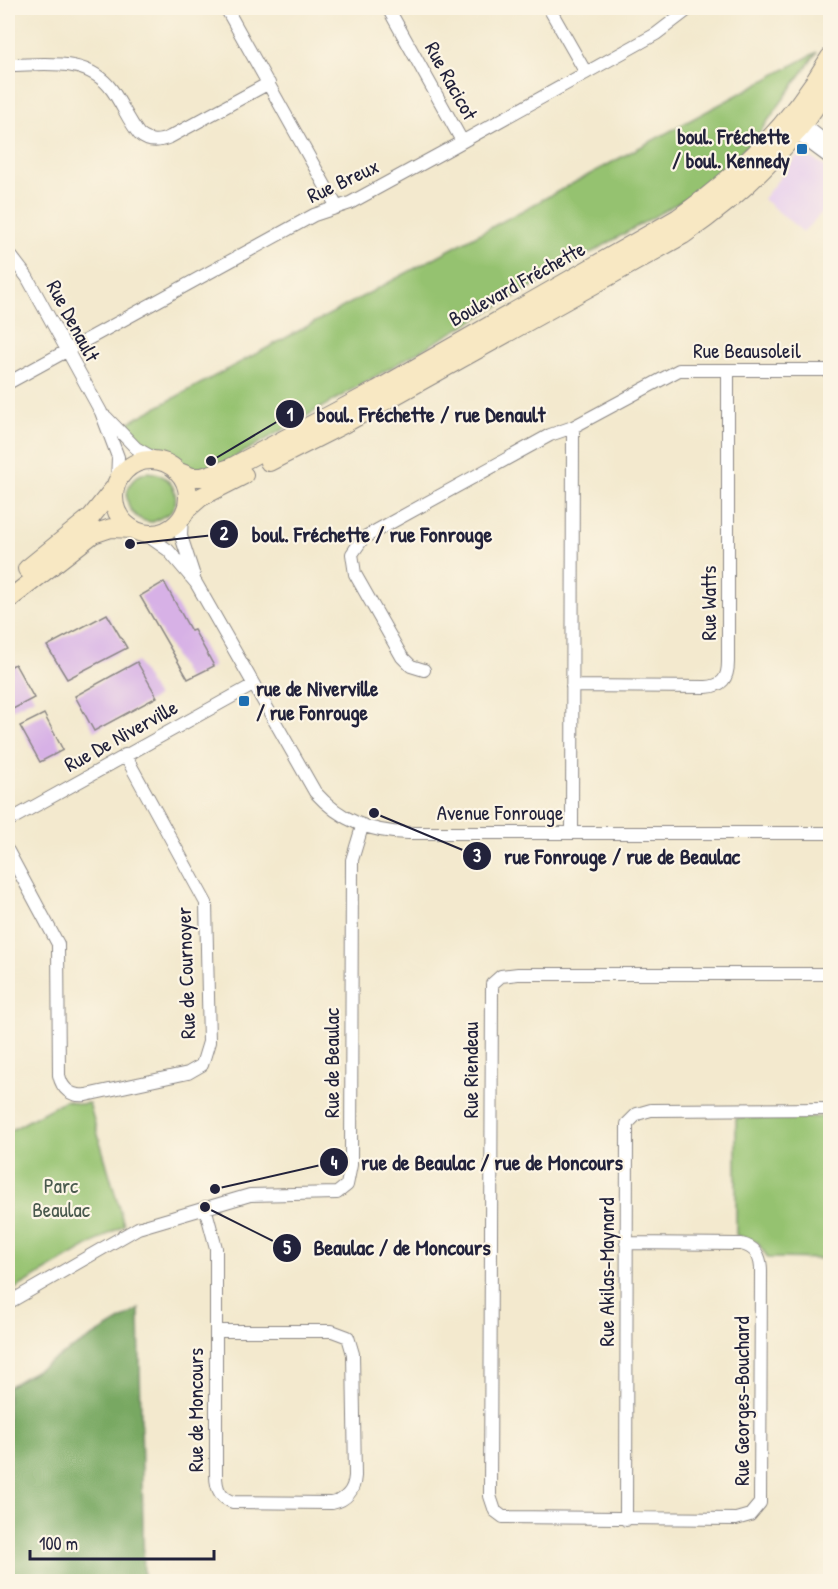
<svg xmlns="http://www.w3.org/2000/svg" width="838" height="1589" font-family="'Patrick Hand',sans-serif">
<style>
.built{fill:#e9d2ed}
.green{fill:#95c270;stroke:#5c7256;stroke-width:1.5}
.forest{fill:#78a862;stroke:#4d654e;stroke-width:1.5}
.building{fill:#d7b1e6}
.lines{fill:none;stroke-linecap:round;stroke-linejoin:round}
.minor-casing{stroke:#8a8684;stroke-width:14}
.secondary-casing{stroke:#8a8684;stroke-width:20}
.minor{stroke:#fff;stroke-width:12}
.secondary{stroke:#f8e8c3;stroke-width:18}
.poi-dot{fill:#1f6fb2;stroke:#fcf5e5;stroke-width:2}
.labels{text-anchor:middle;stroke-width:4.5;stroke-linejoin:round;paint-order:stroke}
.street-label{font-size:21px;fill:#22223b;stroke:#fcf5e5}
.poi-label{font-size:21px;font-weight:bold;fill:#22223b;stroke:#fcf5e5;text-anchor:end}
.park-label{font-size:21px;fill:#4a5a4e;stroke:#fcf5e5}
.leader{fill:none;stroke:#22223b;stroke-width:2}
.callout-dot{fill:#22223b;stroke:#fcf5e5;stroke-width:2}
.mark-label{font-size:18px;text-anchor:middle;font-weight:bold;fill:#fff}
.callout-label{font-size:22px;text-anchor:middle;font-weight:bold;fill:#22223b;stroke:#fcf5e5;stroke-width:4.5;stroke-linejoin:round;paint-order:stroke}
</style>
<rect width="100%" height="100%" fill="#fcf5e5"/>
<filter id="ink" filterUnits="userSpaceOnUse"><feTurbulence type="fractalNoise" baseFrequency=".0167" numOctaves="2"/><feDisplacementMap in="SourceGraphic" scale="12" xChannelSelector="R" yChannelSelector="G"/><feConvolveMatrix kernelMatrix="1 2 1 2 8 2 1 2 1" color-interpolation-filters="sRGB"/></filter>
<filter id="wash" filterUnits="userSpaceOnUse"><feTurbulence type="fractalNoise" baseFrequency=".008" numOctaves="4" result="noise"/><feDisplacementMap in="SourceGraphic" scale="24" xChannelSelector="R" yChannelSelector="G"/><feGaussianBlur stdDeviation="1.35" result="paint"/><feColorMatrix in="noise" values="0 0 0 0 0 0 0 0 0 0 0 0 0 0 0 0 0 1.4 0 .05"/><feComposite in="paint" operator="in"/></filter>
<g filter="url(#wash)">
<rect width="100%" height="100%" fill="#f3e9ce"/>
<!-- built -->
<path class="built" d="M 801,151 L 830,170 L 830,204 L 803,232 L 763,199 Z"/>
<!-- green -->
<path class="green" d="M 817,52 L 757,136 L 704,188 L 221,465 L 188,471 L 176,460 L 147,448 L 120,427 Z
M 148,472 C 169,473 184,494 170,513 L 153,522 C 122,522 117,478 148,472 Z
M 66,1100 L 79,1104 L 89,1103 L 124,1225 L 8,1293 L 8,1132 Z
M 830,1117 L 830,1259 L 768,1258 L 757,1242 L 736,1235 L 736,1118 Z"/>
<!-- forest -->
<path class="forest" d="M 139,1309 L 144,1581 L 8,1581 L 8,1387 Z"/>
<g id="blocks">
<!-- building -->
<path class="building" d="M 164,582 L 191,631 L 194,630 L 214,666 L 188,679 L 140,596 Z
M 107,614 L 127,648 L 67,679 L 47,646 Z
M 137,662 L 157,697 L 94,731 L 75,696 Z
M 15,664 L 34,698 L 11,710 L 8,705 L 8,668 Z
M 44,714 L 63,750 L 40,762 L 20,726 Z"/>
</g>
</g>
<g filter="url(#ink)">
<use href="#blocks" fill-opacity="0" stroke="#8a8684" stroke-width="1.5"/>
<g class="lines">
<defs>
<path id="minor" d="M 226,8 L 337,207
M 388,8 L 462,141
M 549,8 L 586,73
M 8,65 C 44,65 87,56 112,90 C 122,104 128,120 139,134 C 149,143 159,142 170,137 L 269,83
M 798,120 L 830,145
M 792,130 L 830,158
M 8,252 L 27,277 L 101,412 L 118,457 L 117,481
M 8,383 L 314,215 L 350,203 L 449,149 L 656,34 L 690,8
M 106,417 L 136,448 L 159,461
M 182,515 L 181,536 L 194,576
M 145,534 L 168,550 L 196,583 L 315,792 C 341,821 370,832 408,833 L 830,833
M 424,670 L 411,666 L 402,657 L 355,574 L 352,554 L 363,538 L 550,435 L 573,427 L 679,370 L 830,370
M 572,686 L 706,687 C 722,686 728,679 728,662 L 728,370
M 8,821 L 253,685
M 572,832 L 573,427
M 8,851 L 58,944 L 59,1075 C 62,1089 71,1097 86,1095 L 188,1073 L 202,1065 L 209,1042 L 206,903 L 125,755
M 205,1207 L 216,1248 L 216,1475 C 216,1489 220,1498 233,1502 L 332,1503 C 347,1500 354,1490 355,1476 L 353,1354 L 348,1337 L 332,1331 L 216,1331
M 626,1243 L 741,1244 C 756,1247 761,1257 761,1271 L 760,1503 L 750,1515 L 736,1519 L 503,1517 L 495,1511 L 490,1496 L 492,984 L 501,976 L 518,974 L 830,974
M 8,1303 L 138,1228 L 250,1195 L 337,1193 L 347,1185 L 351,1165 L 352,860 L 362,827
M 626,1520 L 627,1124 L 637,1114 L 651,1110 L 830,1109"/>
<path id="secondary" d="M114 497a37 37 0 1 1 74 0a37 37 0 1 1-74 0Z
M 269,462 L 342,425 L 683,235 C 743,194 793,146 830,84
M 177,471 L 192,477 L 202,477 L 230,468 L 377,390 L 678,218 C 741,174 792,122 830,57
M 185,511 L 201,497 L 244,475
M 27,569 L 91,517 L 115,487
M 8,600 L 93,534 L 111,528 L 133,529"/>
</defs>
<!-- minor casing -->
<use href="#minor" class="minor-casing"/>
<!-- secondary casing -->
<use href="#secondary" class="secondary-casing"/>
<!-- minor -->
<use href="#minor" class="minor"/>
<!-- secondary -->
<use href="#secondary" class="secondary"/>
</g>
</g>
<!-- markers -->
<g class="poi-dot">
<rect x="796" y="143" width="12" height="12" rx="3"/>
<rect x="238" y="695" width="12" height="12" rx="3"/>
</g>
<g class="labels">
<!-- street labels -->
<g class="street-label">
<text transform="translate(451 81) rotate(61)" y="7">Rue Racicot</text>
<text transform="translate(343 181) rotate(-25)" y="7">Rue Breux</text>
<text transform="translate(517 284) rotate(-29)" y="7">Boulevard Fréchette</text>
<text transform="translate(73 321) rotate(62)" y="7">Rue Denault</text>
<text x="747" y="358">Rue Beausoleil</text>
<text transform="translate(709 603) rotate(-90)" y="7">Rue Watts</text>
<text transform="translate(121 736) rotate(-29)" y="7">Rue De Niverville</text>
<text x="500" y="820">Avenue Fonrouge</text>
<text transform="translate(186 973) rotate(-92)" y="7">Rue de Cournoyer</text>
<text transform="translate(332 1063) rotate(-90)" y="7">Rue de Beaulac</text>
<text transform="translate(471 1070) rotate(-90)" y="7">Rue Riendeau</text>
<text transform="translate(607 1272) rotate(-90)" y="7">Rue Akilas-Maynard</text>
<text transform="translate(742 1401) rotate(-90)" y="7">Rue Georges-Bouchard</text>
<text transform="translate(196 1410) rotate(-90)" y="7">Rue de Moncours</text>
</g>
<!-- poi labels -->
<g class="poi-label">
<text x="790" y="144">boul. Fréchette<tspan x="790" dy="24">/ boul. Kennedy</tspan></text>
<text x="256" y="696" text-anchor="start">rue de Niverville<tspan x="256" dy="24">/ rue Fonrouge</tspan></text>
</g>
<!-- park labels -->
<g class="park-label">
<text x="61" y="1193">Parc<tspan x="61" dy="24">Beaulac</tspan></text>
</g>
</g>
<!-- callouts -->
<path class="leader" d="M211 461L290 414M130 544L224 534M374 813L477 856M215 1189L334 1162M205 1207L287 1248"/>
<g class="callout-dot">
<circle cx="211" cy="461" r="6"/>
<circle cx="130" cy="544" r="6"/>
<circle cx="374" cy="813" r="6"/>
<circle cx="215" cy="1189" r="6"/>
<circle cx="205" cy="1207" r="6"/>
<circle cx="290" cy="414" r="15"/>
<circle cx="224" cy="534" r="15"/>
<circle cx="477" cy="856" r="15"/>
<circle cx="334" cy="1162" r="15"/>
<circle cx="287" cy="1248" r="15"/>
</g>
<g class="mark-label">
<text x="290" y="421">1</text>
<text x="224" y="540">2</text>
<text x="477" y="862">3</text>
<text x="334" y="1169">4</text>
<text x="287" y="1254">5</text>
</g>
<g class="callout-label">
<text x="431" y="422">boul. Fréchette / rue Denault</text>
<text x="372" y="542">boul. Fréchette / rue Fonrouge</text>
<text x="622" y="864">rue Fonrouge / rue de Beaulac</text>
<text x="492" y="1170">rue de Beaulac / rue de Moncours</text>
<text x="402" y="1255">Beaulac / de Moncours</text>
</g>
<!-- margin -->
<rect width="838" height="1589" fill="none" stroke="#fcf5e5" stroke-width="30"/>
<!-- scale -->
<path d="M30 1550v9h184v-9" fill="none" stroke="#22223b" stroke-width="3"/>
<text x="39" y="1550" font-size="18" fill="#22223b" stroke="#fcf5e5" stroke-width="4.5" paint-order="stroke">100 m</text>
</svg>
